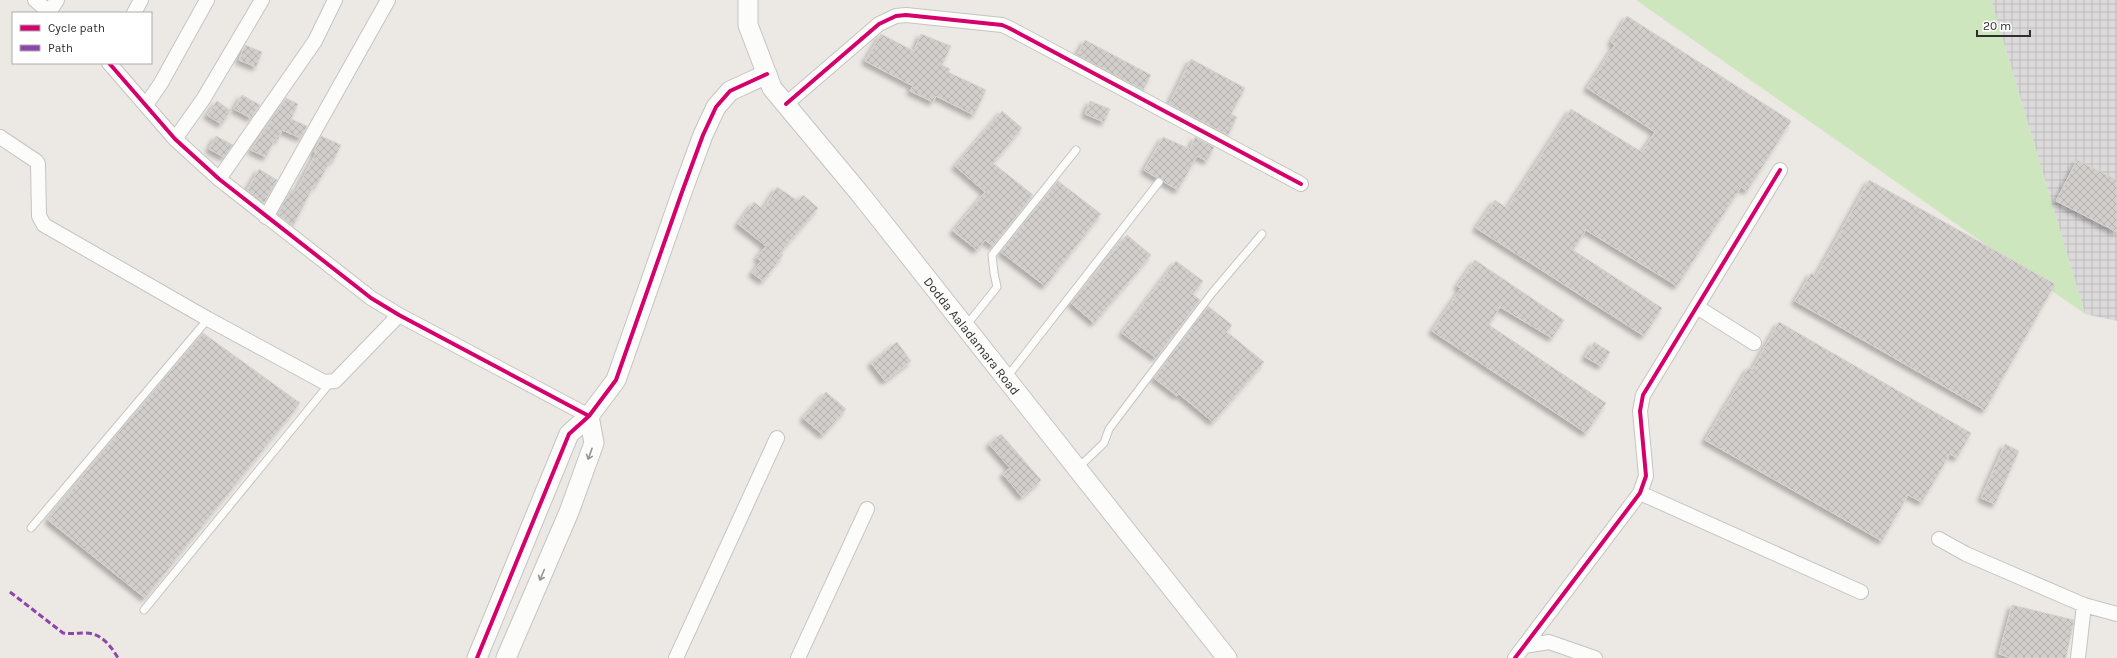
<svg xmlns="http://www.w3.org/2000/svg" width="2117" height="658" font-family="Karla,sans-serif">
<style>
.industrial{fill:url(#industrial-grid)}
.grass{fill:#cee6be}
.building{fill:url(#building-cross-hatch);stroke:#d7d4d0;filter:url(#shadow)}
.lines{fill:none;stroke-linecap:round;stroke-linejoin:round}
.lane-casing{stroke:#c5c4c5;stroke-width:9}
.street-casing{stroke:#c5c4c5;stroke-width:16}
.secondary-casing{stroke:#c5c4c5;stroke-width:21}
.lane{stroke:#fcfcfb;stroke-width:7}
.street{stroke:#fcfcfb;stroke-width:14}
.secondary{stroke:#fcfcfb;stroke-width:19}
.quiet{stroke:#8e44ad;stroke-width:3;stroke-dasharray:6 3;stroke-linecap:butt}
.cycleway-casing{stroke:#fff;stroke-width:6}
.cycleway{stroke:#d6006c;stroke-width:4}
.oneway{stroke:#959594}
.labels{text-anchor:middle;stroke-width:3.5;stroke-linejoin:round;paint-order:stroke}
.street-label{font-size:13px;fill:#2e2e2e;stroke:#fff}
</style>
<defs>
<pattern id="industrial-grid" width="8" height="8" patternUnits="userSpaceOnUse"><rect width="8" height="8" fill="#dcd9db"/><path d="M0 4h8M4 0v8" fill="none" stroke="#bdbbbc"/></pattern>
<pattern id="building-cross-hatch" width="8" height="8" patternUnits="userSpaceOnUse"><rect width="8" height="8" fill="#d1cecb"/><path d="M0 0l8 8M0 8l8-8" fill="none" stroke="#b4b1af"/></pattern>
<filter id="shadow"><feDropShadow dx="-3.5" dy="3.5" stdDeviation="2" flood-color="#0004"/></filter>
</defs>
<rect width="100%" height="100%" fill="#ece8e4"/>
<!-- industrial -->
<path class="industrial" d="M 1991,0 L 2117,0 L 2117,321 L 2085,314 Z"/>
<!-- grass -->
<path class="grass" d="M 1636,0 L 1991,0 L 2085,314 Z"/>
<!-- building -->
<path class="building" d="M 1627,16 L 1791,121 L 1747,191 L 1741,187 L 1677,286 L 1586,230 L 1573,250 L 1662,308 L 1644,336 L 1476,228 L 1495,200 L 1507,208 L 1571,109 L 1642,152 L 1655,132 L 1587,88 L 1615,45 L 1611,42 Z
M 881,34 L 914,51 L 921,34 L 951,46 L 942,65 L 950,69 L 948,72 L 986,90 L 974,115 L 936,96 L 933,102 L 910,91 L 913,86 L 865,61 Z
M 1085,40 L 1151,75 L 1143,90 L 1077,55 Z
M 245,45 L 262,52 L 256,67 L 239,60 Z
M 1191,59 L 1245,88 L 1231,114 L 1237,117 L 1228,135 L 1169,104 Z
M 242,95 L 260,105 L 251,118 L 234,109 Z
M 286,98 L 298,104 L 291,119 L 307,126 L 301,138 L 282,130 L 278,140 L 275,139 L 266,157 L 251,150 Z
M 217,101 L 231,111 L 221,124 L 207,115 Z
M 1090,101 L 1110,109 L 1104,122 L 1085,114 Z
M 1002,111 L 1022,128 L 993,163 L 1033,195 L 993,246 L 985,240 L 977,250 L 953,231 L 985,192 L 955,166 Z
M 216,136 L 233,145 L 224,157 L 209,149 Z
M 321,136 L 341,145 L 333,161 L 331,160 L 316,186 L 314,185 L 293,226 L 277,214 L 292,189 L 296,191 L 316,153 L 314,152 Z
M 1163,137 L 1190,149 L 1195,137 L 1214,147 L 1207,161 L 1197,156 L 1178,190 L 1164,182 L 1162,178 L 1157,178 L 1144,170 Z
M 2077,160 L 2117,180 L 2117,232 L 2056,201 Z
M 259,169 L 277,180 L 264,203 L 247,190 Z
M 1869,180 L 2055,284 L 1985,410 L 1795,301 L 1811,273 L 1816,276 Z
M 1058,181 L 1101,214 L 1045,286 L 1001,252 Z
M 777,187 L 798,201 L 803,195 L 818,208 L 780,253 L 783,255 L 763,281 L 752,273 L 761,261 L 757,258 L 766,246 L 738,224 L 754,202 L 763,209 Z
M 1127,235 L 1151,255 L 1094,323 L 1071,303 Z
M 1475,260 L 1564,320 L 1552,338 L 1500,307 L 1489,325 L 1606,403 L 1586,433 L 1432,331 L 1461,288 L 1457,286 Z
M 1176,261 L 1203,281 L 1193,294 L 1200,300 L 1156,358 L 1122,333 Z
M 1208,306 L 1232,325 L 1227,332 L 1264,362 L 1213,422 L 1179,394 L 1177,396 L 1154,378 Z
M 1779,322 L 1971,433 L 1957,458 L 1950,454 L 1922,502 L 1908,495 L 1882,541 L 1705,440 L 1749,367 L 1752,369 Z
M 203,333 L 300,403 L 145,598 L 48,520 L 103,451 Z
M 897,342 L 911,361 L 885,381 L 871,363 Z
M 1594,342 L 1610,352 L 1601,366 L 1585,357 Z
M 826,392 L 846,409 L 823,435 L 803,418 Z
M 1001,434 L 1041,480 L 1022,497 L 1003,474 L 1010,468 L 989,444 Z
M 2005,444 L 2019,451 L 1995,504 L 1981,498 Z
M 2012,605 L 2074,620 L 2066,658 L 2011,658 L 1999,654 Z"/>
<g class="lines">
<defs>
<path id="lane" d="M 965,327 L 997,287 L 994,273 L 992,255 L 1076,150
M 1007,377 L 1159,182
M 1078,468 L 1104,443 L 1109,429 L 1212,293 L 1262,234
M 31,528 L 208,319
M 144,610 L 330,383"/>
<path id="street" d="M 35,0 L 50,13
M 49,12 L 57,0
M 134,13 L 141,0
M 109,63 L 175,139 L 219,179 L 371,298 L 399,315 L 589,416
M 786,104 L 879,24 L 896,16 L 906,15 L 1002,25 L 1009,28 L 1301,184
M 146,105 L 161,83 L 207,0
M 0,137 L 36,161 L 38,164 L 39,216 L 44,225 L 208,319 L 324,382 L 335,381 L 399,315
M 175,139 L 204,98 L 262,0
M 219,179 L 315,41 L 335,0
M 266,217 L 388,0
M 1697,307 L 1754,343
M 1640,493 L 1861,592
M 1939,539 L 1966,554 L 2084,605
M 1524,646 L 1549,642 L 1595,658
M 676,658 L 777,438
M 798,658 L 867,509
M 1515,658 L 1640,493 L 1646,476 L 1640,411 L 1643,395 L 1780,170
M 2078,658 L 2084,605 L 2117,614"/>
<g id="secondary">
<path id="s1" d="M 748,0 L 748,25 L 772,88 L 861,195 L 1227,658"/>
<path d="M 477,658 L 569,434 L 589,416 L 616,380 L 682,192 L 703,135 L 716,107 L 730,91 L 767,74"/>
<path d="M 506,658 L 569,512 L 594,443 L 589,416"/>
</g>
</defs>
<!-- lane casing -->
<use href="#lane" class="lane-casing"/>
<!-- street casing -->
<use href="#street" class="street-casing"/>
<!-- secondary casing -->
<use href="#secondary" class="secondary-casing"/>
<!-- lane -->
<use href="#lane" class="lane"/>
<!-- street -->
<use href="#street" class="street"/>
<!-- secondary -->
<use href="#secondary" class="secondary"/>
<!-- quiet -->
<path class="quiet" d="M 10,592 L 63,633 C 72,634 78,633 86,633 C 101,633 111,646 118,658"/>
<defs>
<path id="cycleway" d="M 109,63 L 175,139 L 219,179 L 371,298 L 399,315 L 589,416
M 786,104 L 879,24 L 896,16 L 906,15 L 1002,25 L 1009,28 L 1301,184
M 477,658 L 569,434 L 589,416 L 616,380 L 682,192 L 703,135 L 716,107 L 730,91 L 767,74
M 1515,658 L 1640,493 L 1646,476 L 1640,411 L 1643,395 L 1780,170"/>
</defs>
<!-- cycleway casing -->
<use href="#cycleway" class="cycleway-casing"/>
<!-- cycleway -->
<use href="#cycleway" class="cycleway"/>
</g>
<!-- one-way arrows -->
<defs><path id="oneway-shaft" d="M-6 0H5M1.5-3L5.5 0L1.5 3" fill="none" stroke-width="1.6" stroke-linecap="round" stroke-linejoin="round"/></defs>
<g class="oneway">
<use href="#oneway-shaft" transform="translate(590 454) rotate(110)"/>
<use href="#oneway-shaft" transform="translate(542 575) rotate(113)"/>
</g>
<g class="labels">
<!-- street labels -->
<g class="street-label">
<text dy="5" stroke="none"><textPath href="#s1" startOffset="411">Dodda Aaladamara Road</textPath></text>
</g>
</g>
<!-- legend -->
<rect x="12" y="12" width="140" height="52" fill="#ffffff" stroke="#ababab"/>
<rect x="20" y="25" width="20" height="6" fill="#d6006c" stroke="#ababab"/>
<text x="48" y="32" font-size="12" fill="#2e2e2e">Cycle path</text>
<rect x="20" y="45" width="20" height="6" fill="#8e44ad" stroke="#ababab"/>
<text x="48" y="52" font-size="12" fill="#2e2e2e">Path</text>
<!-- scale -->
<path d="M1977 30v6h53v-6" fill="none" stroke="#2e2e2e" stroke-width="2"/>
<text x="1983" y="30" font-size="12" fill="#2e2e2e" stroke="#ffffff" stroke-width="3" paint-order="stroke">20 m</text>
</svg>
